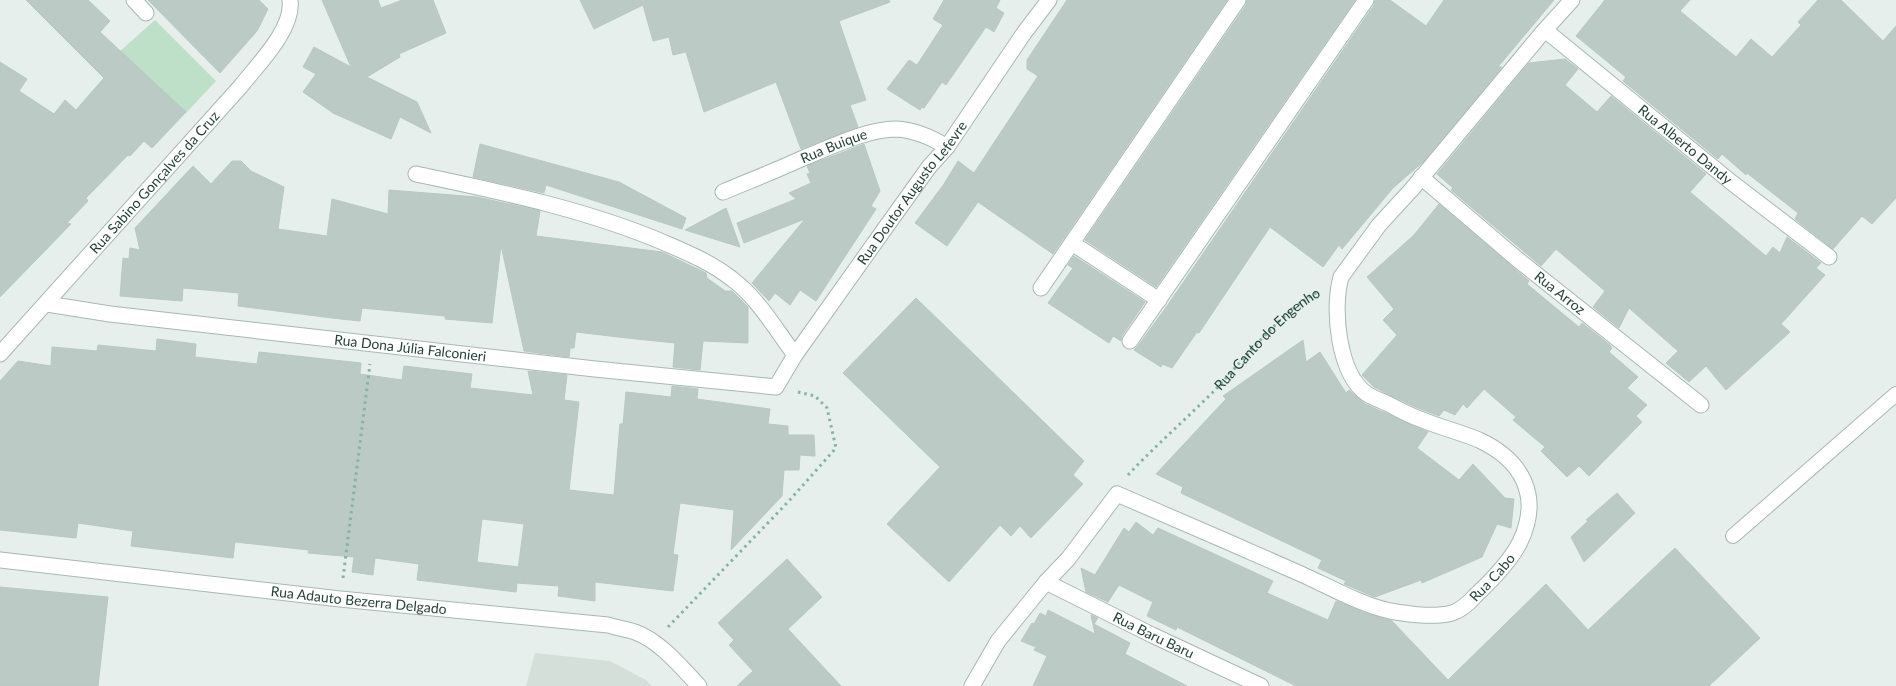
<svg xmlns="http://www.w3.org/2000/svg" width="1896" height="686" font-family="Lato,sans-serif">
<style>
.built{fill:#d4dfda}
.green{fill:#bfe0c8}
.building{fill:#bbcac4;stroke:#b8c9c2;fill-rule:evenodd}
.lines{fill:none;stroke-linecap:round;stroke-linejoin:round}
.lane-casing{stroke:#a8b8b2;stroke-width:16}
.street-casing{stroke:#a8b8b2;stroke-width:17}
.path{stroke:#86b3a5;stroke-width:3;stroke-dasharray:2.5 4;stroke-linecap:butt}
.lane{stroke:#fff;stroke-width:14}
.street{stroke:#fff;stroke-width:15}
.labels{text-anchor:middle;stroke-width:5;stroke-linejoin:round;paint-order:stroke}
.street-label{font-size:14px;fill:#24423a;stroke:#f7fbf9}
</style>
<rect width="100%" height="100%" fill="#e6efeb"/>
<!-- built -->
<path class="built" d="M 535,653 L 610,661 L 646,680 L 652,686 L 526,686 Z"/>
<!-- green -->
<path class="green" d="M 155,20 L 216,81 L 185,114 L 118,53 Z"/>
<!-- building -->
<path class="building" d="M 26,0 L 88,0 L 110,21 L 100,32 L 186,112 L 152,148 L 144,141 L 130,156 L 128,155 L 86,198 L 88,201 L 67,223 L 71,224 L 0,297 L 0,62 L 27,79 L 19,91 L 54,114 L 65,100 L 76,110 L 104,78 Z
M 148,0 L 259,0 L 268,9 L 257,31 L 220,73 Z
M 322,0 L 378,0 L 381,8 L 402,0 L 433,0 L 446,33 L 399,54 L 400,57 L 367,77 L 417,102 L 431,133 L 400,117 L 391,139 L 333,113 L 303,92 L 316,74 L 303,67 L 314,47 L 351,67 Z
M 580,0 L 889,0 L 890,2 L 839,21 L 866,100 L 850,105 L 858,127 L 801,149 L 776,82 L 704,112 L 686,52 L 673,55 L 669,37 L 653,41 L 643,5 L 594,29 Z
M 944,0 L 1000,0 L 996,8 L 1004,13 L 994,32 L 986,27 L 946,85 L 942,82 L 924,108 L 922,107 L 920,110 L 887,89 L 909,60 L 917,65 L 943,25 L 933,19 Z
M 1067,0 L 1227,0 L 1053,254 L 978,202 L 947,246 L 915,223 L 944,184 L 958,161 L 974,173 L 1038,76 L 1027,69 L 1027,60 Z
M 1247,0 L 1355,0 L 1156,287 L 1085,240 L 1246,5 Z
M 1375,0 L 1390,0 L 1426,26 L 1444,0 L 1554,0 L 1498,67 L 1502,67 L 1423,162 L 1393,188 L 1342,249 L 1339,245 L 1323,267 L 1270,227 L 1199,333 L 1197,332 L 1172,368 L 1162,364 L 1161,367 L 1134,350 L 1138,346 L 1167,306 L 1374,5 Z
M 1605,0 L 1690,0 L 1680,11 L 1736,57 L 1751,39 L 1772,57 L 1801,25 L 1798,22 L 1818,0 L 1841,0 L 1883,41 L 1896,26 L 1896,198 L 1872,224 L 1862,216 L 1833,249 L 1795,219 L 1798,213 L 1747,173 L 1746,175 L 1722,154 L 1718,159 L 1623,81 L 1626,77 L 1576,36 Z
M 1565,59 L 1578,69 L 1565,85 L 1597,112 L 1611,96 L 1706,174 L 1690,192 L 1766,256 L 1773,247 L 1780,253 L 1787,237 L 1821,263 L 1816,268 L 1825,275 L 1781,324 L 1790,332 L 1726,390 L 1706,366 L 1689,382 L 1666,363 L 1678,351 L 1629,308 L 1619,328 L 1593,307 L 1605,291 L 1556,249 L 1541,266 L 1451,190 L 1453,188 L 1437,174 L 1529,63 Z
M 480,144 L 619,182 L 686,218 L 682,229 L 546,185 L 544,193 L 473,177 Z
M 864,144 L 880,191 L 871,206 L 876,209 L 816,301 L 800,290 L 790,305 L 775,293 L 769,301 L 752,283 L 805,219 L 744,243 L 737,223 L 796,199 L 789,193 L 811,183 L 807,174 L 810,173 L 807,166 Z
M 232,161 L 241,161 L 251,171 L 284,187 L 278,229 L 327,236 L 332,199 L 388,214 L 389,190 L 477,197 L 540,211 L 536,236 L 662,252 L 706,273 L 707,278 L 725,291 L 732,291 L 748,307 L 748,343 L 703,341 L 700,370 L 673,367 L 675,343 L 627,338 L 576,332 L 574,348 L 570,348 L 569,357 L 524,351 L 501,245 L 492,323 L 445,319 L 445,316 L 362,308 L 360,321 L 332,318 L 238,306 L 239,293 L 183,288 L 182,301 L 120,296 L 123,258 L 129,259 L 130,248 L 140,250 L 135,228 L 193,166 L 211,184 Z
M 1439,204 L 1529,281 L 1527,284 L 1557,309 L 1579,327 L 1582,323 L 1610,345 L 1612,348 L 1609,352 L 1638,377 L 1627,388 L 1647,405 L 1636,416 L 1642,422 L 1589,476 L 1579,466 L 1567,477 L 1541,451 L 1545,447 L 1513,420 L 1516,417 L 1484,389 L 1467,408 L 1463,404 L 1455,415 L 1444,410 L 1439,416 L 1415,407 L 1374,387 L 1362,375 L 1397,335 L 1383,320 L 1394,309 L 1367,277 L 1414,235 Z
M 726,208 L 740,247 L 685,230 Z
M 1074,256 L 1145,302 L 1122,336 L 1121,341 L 1113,336 L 1109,343 L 1048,303 L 1073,268 L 1068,265 Z
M 916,298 L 1084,461 L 1073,475 L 1083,484 L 1031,538 L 1020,526 L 1011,536 L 1000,525 L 949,582 L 887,524 L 940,467 L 843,373 Z
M 157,339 L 196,344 L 195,357 L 257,364 L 259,352 L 361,363 L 360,374 L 402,380 L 404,366 L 472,374 L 470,388 L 533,395 L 528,371 L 567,375 L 564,400 L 579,402 L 569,490 L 614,495 L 620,424 L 623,424 L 626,392 L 671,397 L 672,386 L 698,389 L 697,399 L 770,409 L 768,424 L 788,426 L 788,435 L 814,435 L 815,456 L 800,455 L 799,470 L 784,470 L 782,496 L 731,550 L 734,510 L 680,503 L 673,554 L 678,555 L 673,591 L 595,582 L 595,601 L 558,596 L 559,586 L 517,583 L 516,592 L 417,580 L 419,564 L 375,558 L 373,575 L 352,572 L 354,557 L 308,553 L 309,550 L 235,542 L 233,558 L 131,546 L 133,531 L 78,523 L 76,538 L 0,530 L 0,381 L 18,361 L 51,366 L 52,347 L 97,351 L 98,345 L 156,351 ZM 482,519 L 524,524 L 518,570 L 519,567 L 477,562 Z
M 1303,340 L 1306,362 L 1320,352 L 1346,393 L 1349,390 L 1365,404 L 1428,432 L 1417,448 L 1459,480 L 1473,464 L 1505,498 L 1514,499 L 1511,528 L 1497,524 L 1482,557 L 1422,583 L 1421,580 L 1375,597 L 1344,584 L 1346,581 L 1318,568 L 1322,560 L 1181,493 L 1183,487 L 1156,474 L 1226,399 L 1223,396 Z
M 1617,493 L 1635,513 L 1584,562 L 1571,537 L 1588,521 L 1586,520 Z
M 1136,522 L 1153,535 L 1158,528 L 1273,581 L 1267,593 L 1328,620 L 1336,601 L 1365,613 L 1392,621 L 1448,680 L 1546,584 L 1588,630 L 1675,548 L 1760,638 L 1709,686 L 1296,686 L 1177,627 L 1176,630 L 1147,616 L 1153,602 L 1119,585 L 1108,602 L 1086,592 L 1081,568 L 1095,575 L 1124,528 L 1129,532 Z
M 787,559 L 822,597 L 788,629 L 841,686 L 737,686 L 753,671 L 729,645 L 734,640 L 718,623 Z
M 0,587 L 108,597 L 98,686 L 0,686 Z
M 1048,610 L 1095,634 L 1091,615 L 1098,618 L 1094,624 L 1130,643 L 1125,654 L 1187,686 L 1033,686 L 1047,656 L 1034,650 L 1036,647 L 1021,641 L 1032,623 L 1034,624 L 1040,613 L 1046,616 Z"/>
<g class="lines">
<defs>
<path id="lane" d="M 1733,536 L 1896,394"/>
<g id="street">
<path d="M 134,0 L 146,13"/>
<path id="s2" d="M 1545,30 L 1731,182 L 1829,257"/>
<path d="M 416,174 C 501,192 585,209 665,243 C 688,253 712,263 732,279 C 758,298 776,330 795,355"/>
<path id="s3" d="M 1421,177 L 1517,259 L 1701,405"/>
<path id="s4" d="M 723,192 C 749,181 775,171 801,159 C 829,148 866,129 896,129 C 915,130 931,137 947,147"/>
<path d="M 1072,243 L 1159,300"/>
<path d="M 1041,288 L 1238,0"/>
<path id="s5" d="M 47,304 L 110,314 L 595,369 L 776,387 L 795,355 L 886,227 L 929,167 L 947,147 L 1024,33 L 1049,0"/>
<path d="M 1130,341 L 1366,0"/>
<path id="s6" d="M 0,354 L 241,86 C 258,64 294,29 290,0"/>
<path id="s7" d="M 0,560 L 340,599 L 608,625 C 617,628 626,629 635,632 C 660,641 681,667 699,686"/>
<path id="s8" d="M 1046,582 L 1152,635 L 1261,686"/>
<path id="s9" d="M 972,686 L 998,641 L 1046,582 L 1068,559 L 1117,494 C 1178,520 1240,547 1301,574 C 1328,586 1361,605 1390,611 C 1408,614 1433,618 1452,613 C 1461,610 1469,603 1475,596 C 1490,582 1511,560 1520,542 C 1542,496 1522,460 1479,440 C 1460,432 1439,427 1420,419 C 1408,415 1397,408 1386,403 C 1380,400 1373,398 1367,394 C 1338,374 1332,308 1341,277 L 1379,225 L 1412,189 L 1543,32 L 1572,0"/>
</g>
</defs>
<!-- lane casing -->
<use href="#lane" class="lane-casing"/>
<!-- street casing -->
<use href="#street" class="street-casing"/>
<!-- path -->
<g class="path">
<path id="s1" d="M 1128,475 C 1155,446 1185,420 1213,392 C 1242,362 1281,311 1318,292"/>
<path d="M 343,578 L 370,364"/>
<path d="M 668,627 L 788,502 L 836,448 L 827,408 L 815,396 L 798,392"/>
</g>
<!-- lane -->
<use href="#lane" class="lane"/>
<!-- street -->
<use href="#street" class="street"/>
</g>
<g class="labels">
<!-- street labels -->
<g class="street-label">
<text dy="5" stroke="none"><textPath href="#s2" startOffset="181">Rua Alberto Dandy</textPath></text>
<text dy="5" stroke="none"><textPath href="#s4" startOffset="120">Rua Buique</textPath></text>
<text dy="5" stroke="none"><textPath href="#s6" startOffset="231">Rua Sabino Gonçalves da Cruz</textPath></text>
<text dy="5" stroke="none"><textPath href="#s5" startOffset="971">Rua Doutor Augusto Lefevre</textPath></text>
<text dy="5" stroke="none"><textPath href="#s3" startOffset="181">Rua Arroz</textPath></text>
<text dy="5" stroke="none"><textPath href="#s1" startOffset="195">Rua Canto do Engenho</textPath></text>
<text dy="5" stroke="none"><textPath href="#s5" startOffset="366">Rua Dona Júlia Falconieri</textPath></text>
<text dy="5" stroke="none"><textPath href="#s9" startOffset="655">Rua Cabo</textPath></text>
<text dy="5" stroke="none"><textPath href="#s7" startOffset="361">Rua Adauto Bezerra Delgado</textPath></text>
<text dy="5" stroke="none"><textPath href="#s8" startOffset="120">Rua Baru Baru</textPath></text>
</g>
</g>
</svg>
